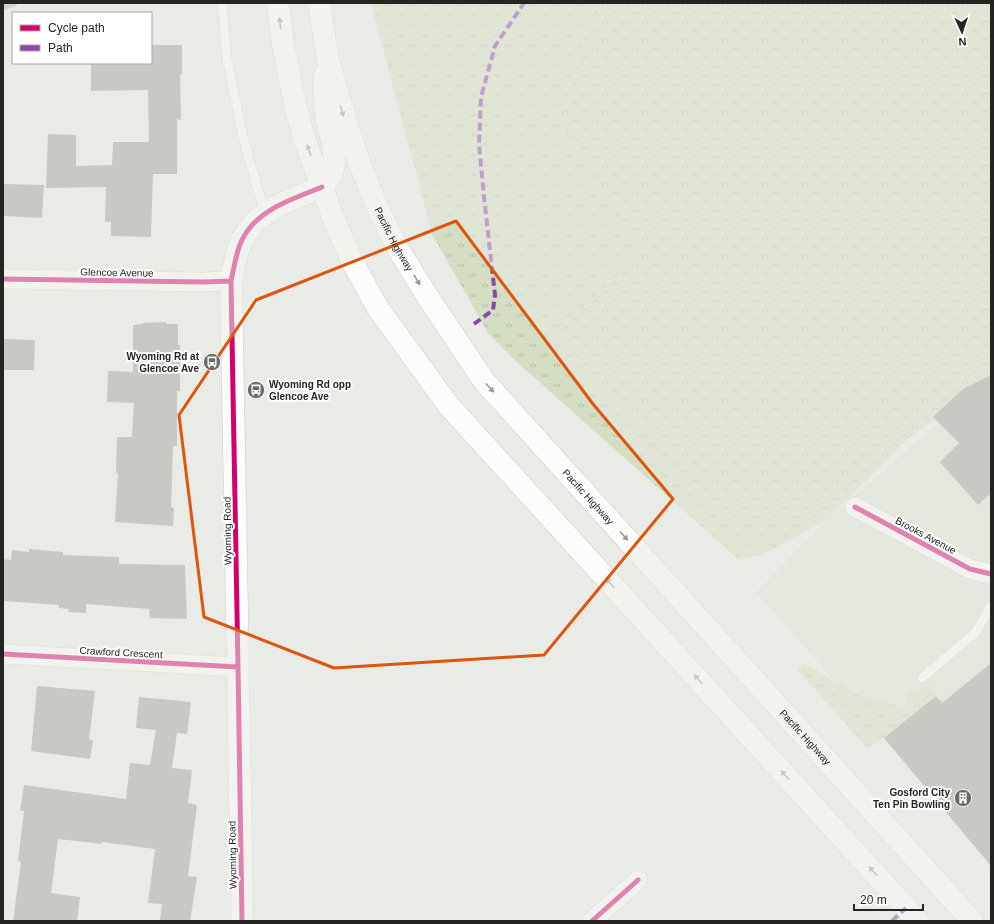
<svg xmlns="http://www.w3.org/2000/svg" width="994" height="924" font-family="Helvetica,sans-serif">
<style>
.built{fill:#dde2d5}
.grass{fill:url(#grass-tufts)}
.forest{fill:url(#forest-crowns)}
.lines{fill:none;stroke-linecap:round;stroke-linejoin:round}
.stream{stroke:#b0bd99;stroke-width:7}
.building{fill:#9ea09c}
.service-casing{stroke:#c8c9c6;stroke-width:10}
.minor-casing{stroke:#c8c9c6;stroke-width:20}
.tertiary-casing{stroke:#c8c9c6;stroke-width:23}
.primary-casing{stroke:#c8c9c6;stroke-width:23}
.service{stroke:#fcfcfb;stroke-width:9}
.minor{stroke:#fcfcfb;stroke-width:19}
.tertiary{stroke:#fcfcfb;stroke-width:22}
.primary{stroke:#fcfcfb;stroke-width:22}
.quiet{stroke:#8e44ad;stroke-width:4;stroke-dasharray:8 4;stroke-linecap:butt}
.cycleway-casing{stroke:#fff;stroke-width:8}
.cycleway{stroke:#d6006c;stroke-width:5}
.oneway{fill:#9a9b99}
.marked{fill:none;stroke:#de560d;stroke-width:3;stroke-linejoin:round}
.labels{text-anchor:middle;stroke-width:4;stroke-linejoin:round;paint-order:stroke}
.street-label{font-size:10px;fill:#232521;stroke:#fff}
.poi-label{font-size:10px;font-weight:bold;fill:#232521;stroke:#fff;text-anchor:end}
</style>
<defs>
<pattern id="grass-tufts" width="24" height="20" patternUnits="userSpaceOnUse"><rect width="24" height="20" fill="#d4dec2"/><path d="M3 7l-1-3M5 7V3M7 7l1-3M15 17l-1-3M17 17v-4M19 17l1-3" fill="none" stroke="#b6bea6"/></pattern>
<pattern id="forest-crowns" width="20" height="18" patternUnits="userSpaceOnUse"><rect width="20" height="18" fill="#d4dec2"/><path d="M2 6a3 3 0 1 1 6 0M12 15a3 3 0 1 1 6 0" fill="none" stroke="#b6bea6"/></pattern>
</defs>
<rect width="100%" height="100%" fill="#e9ebe6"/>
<!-- built -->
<path class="built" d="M 991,377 L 991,859 L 756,592 L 828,519 Z"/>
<!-- grass -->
<path class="grass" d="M 371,3 L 597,3 L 557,118 L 643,250 L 560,331 L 730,519 L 828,519 L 762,555 L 738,559 L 519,364 L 488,333 L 432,234 Z
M 804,663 L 856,694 L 906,709 L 908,690 L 918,690 L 927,684 L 936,696 L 884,738 L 867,748 L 797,669 Z"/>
<!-- forest -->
<path class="forest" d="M 597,3 L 991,3 L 991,376 L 908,439 L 828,519 L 730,520 L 589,379 L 560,331 L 643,250 L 557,118 Z"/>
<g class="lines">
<!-- stream -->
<path class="stream" d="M 3,7 L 14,3"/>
</g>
<!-- building -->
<path class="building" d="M 151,45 L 182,45 L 182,75 L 180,75 L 181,120 L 177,119 L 177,174 L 153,174 L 151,237 L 111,236 L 111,222 L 105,222 L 106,187 L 46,188 L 48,134 L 76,135 L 76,166 L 112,165 L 113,142 L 149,142 L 148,90 L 91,91 L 91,63 L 151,63 Z
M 3,184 L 44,185 L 42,218 L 3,216 Z
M 166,322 L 166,324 L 178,324 L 178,345 L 180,345 L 180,391 L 177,391 L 177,446 L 173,446 L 171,507 L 174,508 L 173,526 L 115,522 L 118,473 L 116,473 L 117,437 L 132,437 L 134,403 L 107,402 L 108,371 L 133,372 L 133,325 L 143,324 L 143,323 Z
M 3,339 L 35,340 L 34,370 L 3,370 Z
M 991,375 L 991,493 L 978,505 L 940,462 L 959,443 L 933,417 L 963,389 Z
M 29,549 L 63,552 L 63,555 L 119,557 L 119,564 L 185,565 L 187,619 L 150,618 L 149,609 L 86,604 L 86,613 L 68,612 L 69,609 L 59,608 L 59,605 L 3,601 L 3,559 L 11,560 L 12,550 L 29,552 Z
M 991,663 L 991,866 L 884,738 L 936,696 L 942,703 Z
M 37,686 L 95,691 L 89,740 L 93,740 L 90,759 L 31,751 Z
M 139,697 L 191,702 L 187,734 L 177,733 L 172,768 L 192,770 L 188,803 L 197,805 L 188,876 L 197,877 L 190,921 L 160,921 L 162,904 L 148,903 L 155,849 L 102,842 L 102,844 L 58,839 L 51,893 L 80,897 L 77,921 L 13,921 L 21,862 L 18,861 L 24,811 L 20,811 L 24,785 L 126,799 L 130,763 L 150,765 L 156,730 L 136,728 Z"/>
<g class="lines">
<defs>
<path id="service" d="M 222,3 L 227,59 L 243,137 L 265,214
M 922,678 L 976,632 L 991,606"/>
<path id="minor" d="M 3,279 L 203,282 L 231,281
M 855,507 L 970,569 L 991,574
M 3,654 L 238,667
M 592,921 L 638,880"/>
<path id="tertiary" d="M 242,921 L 238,667 L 231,281 C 234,268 236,252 242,240 C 257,209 293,199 322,187"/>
<g id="primary">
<path d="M 278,3 L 283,44 L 296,109 L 305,141 L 336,225 L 353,263 L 377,307 L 449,406 L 918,921"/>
<path id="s1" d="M 319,3 L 328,60 L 355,151 L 375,202 L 396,245 L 427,296 L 484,381 L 972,921"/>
<path d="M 322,187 C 343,167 332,144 327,119 C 324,105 323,90 325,75"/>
</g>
</defs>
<!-- service casing -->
<use href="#service" class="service-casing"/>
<!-- minor casing -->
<use href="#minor" class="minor-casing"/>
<!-- tertiary casing -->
<use href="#tertiary" class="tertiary-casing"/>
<!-- primary casing -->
<use href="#primary" class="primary-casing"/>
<!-- service -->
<use href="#service" class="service"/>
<!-- minor -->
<use href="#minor" class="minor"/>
<!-- tertiary -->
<use href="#tertiary" class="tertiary"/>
<!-- primary -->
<use href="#primary" class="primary"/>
<!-- quiet -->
<path class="quiet" d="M 474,324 L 493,310 L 495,295 L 484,197 L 479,144 L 481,97 L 495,46 L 524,3
M 892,921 L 906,908"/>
<defs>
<path id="cycleway" d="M 3,279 L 203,282 L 231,281
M 855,507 L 970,569 L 991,574
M 3,654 L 238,667
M 242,921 L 238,667 L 231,281 C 234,268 236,252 242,240 C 257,209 293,199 322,187
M 592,921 L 638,880"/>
</defs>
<!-- cycleway casing -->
<use href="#cycleway" class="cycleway-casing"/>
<!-- cycleway -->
<use href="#cycleway" class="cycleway"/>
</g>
<!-- one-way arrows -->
<defs><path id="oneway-solid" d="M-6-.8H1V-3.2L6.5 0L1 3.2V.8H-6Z"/></defs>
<g class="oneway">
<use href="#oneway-solid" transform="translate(280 23) rotate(-96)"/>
<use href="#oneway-solid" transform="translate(342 111) rotate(74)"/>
<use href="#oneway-solid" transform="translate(309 150) rotate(-110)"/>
<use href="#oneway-solid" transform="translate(417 280) rotate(59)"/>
<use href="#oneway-solid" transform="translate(490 388) rotate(48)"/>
<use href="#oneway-solid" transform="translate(624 536) rotate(48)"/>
<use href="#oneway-solid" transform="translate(610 583) rotate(-132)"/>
<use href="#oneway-solid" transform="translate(698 679) rotate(-132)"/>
<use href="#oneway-solid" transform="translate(785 775) rotate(-132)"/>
<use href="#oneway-solid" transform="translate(873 871) rotate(-132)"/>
</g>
<!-- marked area -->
<path d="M0 0H994V924H0ZM 456,221 L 593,404 L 673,499 L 544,655 L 334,668 L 204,617 L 179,415 L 256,300 Z" fill="#e9ebe6" fill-opacity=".55" fill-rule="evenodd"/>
<path class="marked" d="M 456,221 L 593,404 L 673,499 L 544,655 L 334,668 L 204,617 L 179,415 L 256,300 Z"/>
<!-- icons -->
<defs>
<symbol id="bus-disc" viewBox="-11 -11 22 22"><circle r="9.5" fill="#686a66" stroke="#fff"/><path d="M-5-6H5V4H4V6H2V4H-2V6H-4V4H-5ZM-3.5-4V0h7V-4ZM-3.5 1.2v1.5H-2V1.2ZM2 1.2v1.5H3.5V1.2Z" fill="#fff"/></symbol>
<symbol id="building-disc" viewBox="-11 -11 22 22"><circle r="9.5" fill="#686a66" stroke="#fff"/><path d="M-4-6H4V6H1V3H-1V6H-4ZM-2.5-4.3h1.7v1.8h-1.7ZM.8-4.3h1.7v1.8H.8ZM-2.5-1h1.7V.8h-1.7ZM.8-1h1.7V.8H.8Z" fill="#fff"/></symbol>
</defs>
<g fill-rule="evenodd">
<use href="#bus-disc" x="202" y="352" width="20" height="20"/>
<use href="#bus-disc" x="246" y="380" width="20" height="20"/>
<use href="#building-disc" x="953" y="788" width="20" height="20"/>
</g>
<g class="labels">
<!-- street labels -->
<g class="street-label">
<text dy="4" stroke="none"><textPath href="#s1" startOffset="249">Pacific Highway</textPath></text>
<text transform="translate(117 272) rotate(1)" y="4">Glencoe Avenue</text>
<text dy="4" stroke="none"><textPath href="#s1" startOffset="573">Pacific Highway</textPath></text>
<text transform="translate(227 531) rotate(-91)" y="4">Wyoming Road</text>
<text transform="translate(926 535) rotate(28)" y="4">Brooks Avenue</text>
<text transform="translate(121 652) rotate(3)" y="4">Crawford Crescent</text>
<text dy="4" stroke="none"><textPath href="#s1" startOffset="897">Pacific Highway</textPath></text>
<text transform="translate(232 855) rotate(-91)" y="4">Wyoming Road</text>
</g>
<!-- poi labels -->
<g class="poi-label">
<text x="199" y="360">Wyoming Rd at<tspan x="199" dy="12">Glencoe Ave</tspan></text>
<text x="269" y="388" text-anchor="start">Wyoming Rd opp<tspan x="269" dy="12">Glencoe Ave</tspan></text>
<text x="950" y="796">Gosford City<tspan x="950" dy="12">Ten Pin Bowling</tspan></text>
</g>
</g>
<!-- border -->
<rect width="994" height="924" fill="none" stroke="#232521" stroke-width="8"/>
<!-- legend -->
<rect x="12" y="12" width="140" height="52" fill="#ffffff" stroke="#a7a8a6"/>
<rect x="20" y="25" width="20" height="6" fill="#d6006c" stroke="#a7a8a6"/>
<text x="48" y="32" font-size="12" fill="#232521">Cycle path</text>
<rect x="20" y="45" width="20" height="6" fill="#8e44ad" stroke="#a7a8a6"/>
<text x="48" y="52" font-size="12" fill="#232521">Path</text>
<!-- north arrow -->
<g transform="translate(962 32) rotate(177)" stroke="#ffffff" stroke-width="3" paint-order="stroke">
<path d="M0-3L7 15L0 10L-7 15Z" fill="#232521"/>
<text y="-6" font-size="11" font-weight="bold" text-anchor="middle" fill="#232521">N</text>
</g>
<!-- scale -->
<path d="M854 904v6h69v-6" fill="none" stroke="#232521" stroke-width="2"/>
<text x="860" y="904" font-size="12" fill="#232521" stroke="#ffffff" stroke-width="3" paint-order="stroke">20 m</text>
</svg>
